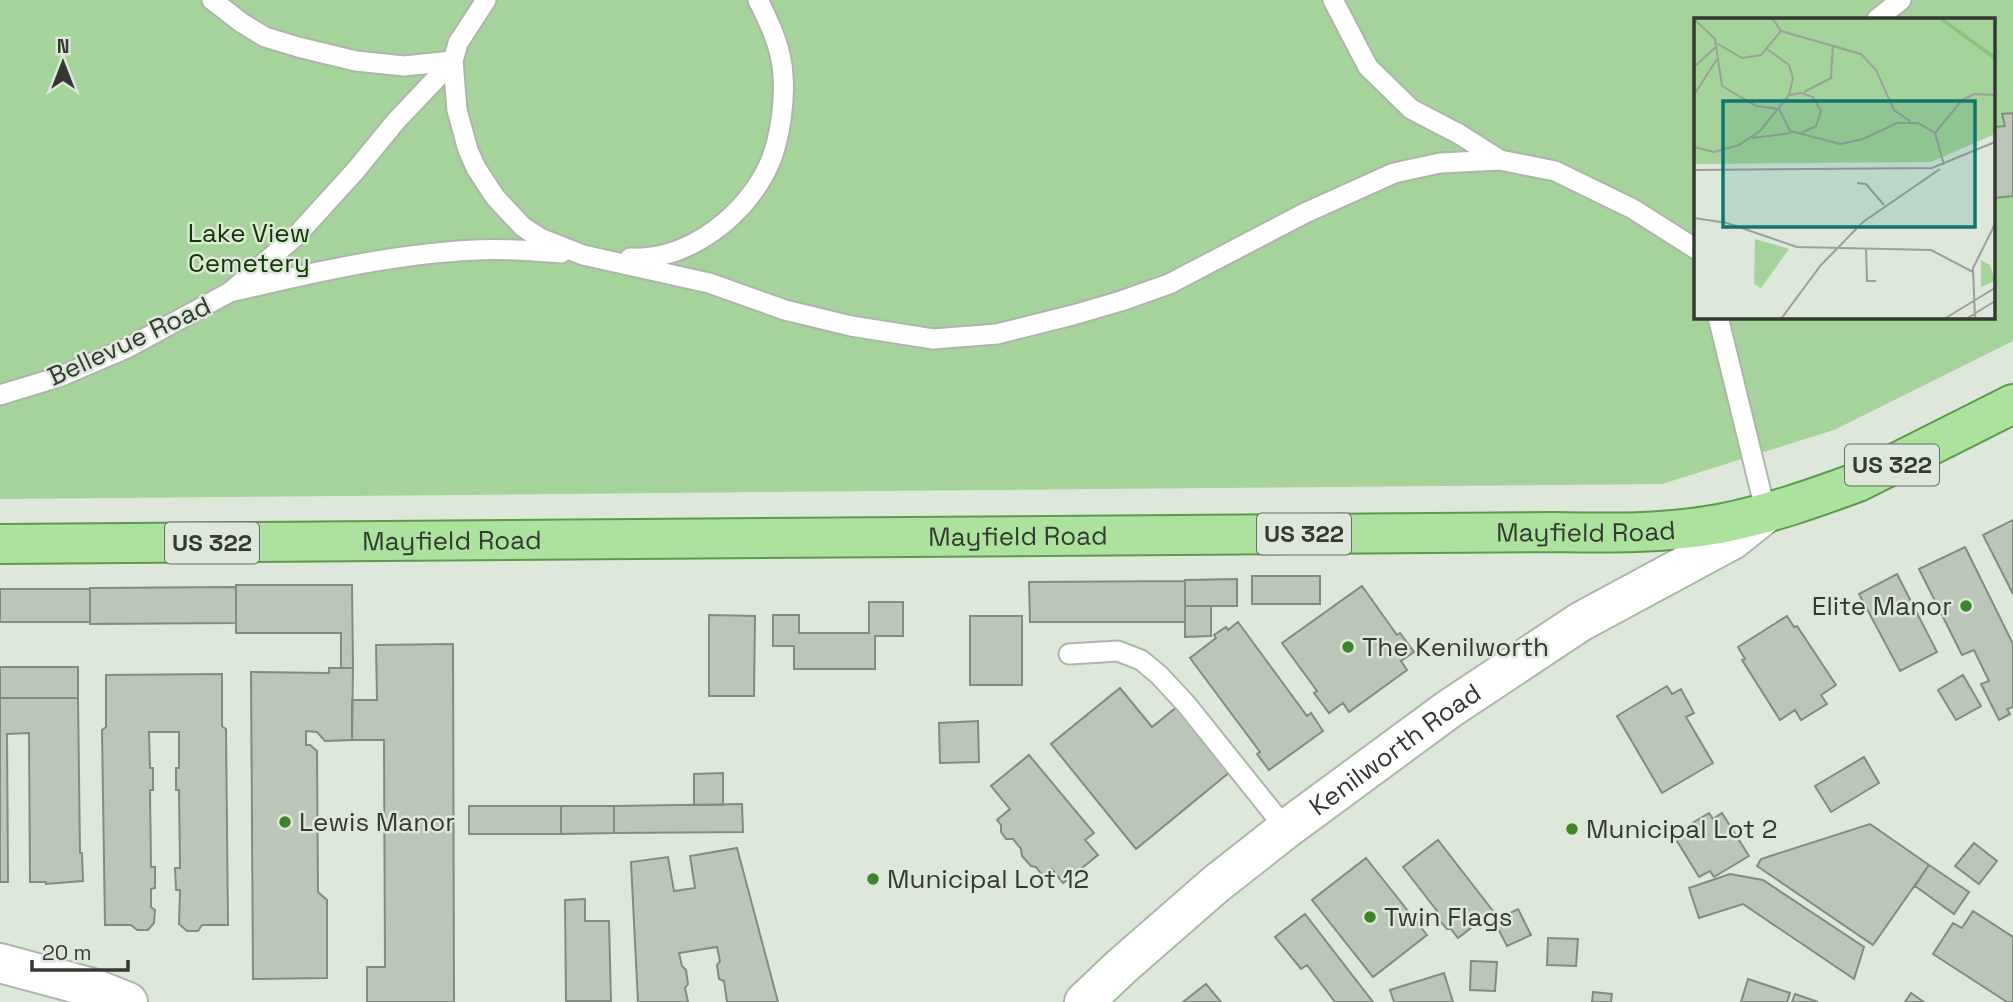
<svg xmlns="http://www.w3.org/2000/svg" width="2013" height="1002" font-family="'Space Grotesk',sans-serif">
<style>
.green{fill:#a6d29b;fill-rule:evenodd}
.building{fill:#bbc5b8;stroke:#828c80;stroke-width:2}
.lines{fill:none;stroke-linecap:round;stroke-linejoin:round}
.lane-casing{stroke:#acb6a9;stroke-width:23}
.secondary-casing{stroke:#acb6a9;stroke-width:42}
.primary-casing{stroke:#5f994f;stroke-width:42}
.lane{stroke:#fff;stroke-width:19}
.secondary{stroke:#fff;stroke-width:38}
.primary{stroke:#ade19e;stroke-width:38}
.poi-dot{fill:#3e8429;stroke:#dde7da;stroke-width:2.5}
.labels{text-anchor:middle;stroke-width:5;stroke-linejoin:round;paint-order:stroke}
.shield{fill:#dde7da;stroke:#676d66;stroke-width:2}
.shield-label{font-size:24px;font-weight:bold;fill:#353934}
.park-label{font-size:26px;fill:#0f3902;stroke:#dde7da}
.street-label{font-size:26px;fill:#353934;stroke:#dde7da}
.poi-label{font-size:26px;fill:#353934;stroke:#dde7da;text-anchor:start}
.inset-river{fill:none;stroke:#87c577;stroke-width:3.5}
.inset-road{fill:none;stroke:#9aa198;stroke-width:2}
.view{fill:#0f766e;fill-opacity:0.15;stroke:#0f766e;stroke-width:3.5}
.inset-edge{fill:none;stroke:#353934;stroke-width:3.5}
</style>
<rect width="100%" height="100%" fill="#dde7da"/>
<!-- green -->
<path class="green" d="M 0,0 L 2013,0 L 2013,341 L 1834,430 L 1662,484 L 0,499 ZM 1696,19 L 1994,19 L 1994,317 L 1696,317 Z"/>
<!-- building -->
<path class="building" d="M 2013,113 L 2013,196 L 1994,198 L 1994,127 L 2005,126 L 2002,114 Z
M 2013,520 L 2013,594 L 1983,535 Z
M 1965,547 L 2013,644 L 2013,707 L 2007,709 L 2010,714 L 1999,720 L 1981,684 L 1989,681 L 1974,650 L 1962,655 L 1919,569 Z
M 1897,574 L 1937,652 L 1900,671 L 1859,594 Z
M 1252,576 L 1320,576 L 1320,604 L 1252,604 Z
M 1237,579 L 1237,606 L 1185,606 L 1185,580 Z
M 1185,581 L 1185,622 L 1030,622 L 1029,582 Z
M 236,585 L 352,585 L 353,668 L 341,668 L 341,633 L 236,633 Z
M 1362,586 L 1397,635 L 1400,633 L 1414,652 L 1401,661 L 1407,670 L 1349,712 L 1343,703 L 1329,713 L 1314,693 L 1317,691 L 1282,643 Z
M 236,587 L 236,623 L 90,624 L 90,588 Z
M 0,589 L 90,589 L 90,622 L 0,622 Z
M 869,602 L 903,602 L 903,636 L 875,636 L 875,669 L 794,669 L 794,646 L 773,646 L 773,615 L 799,615 L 799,633 L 869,633 Z
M 1185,606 L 1211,606 L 1211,636 L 1185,637 Z
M 709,615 L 755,616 L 754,696 L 709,696 Z
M 970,616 L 1022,616 L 1022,685 L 970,685 Z
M 1787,616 L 1794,627 L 1797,626 L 1836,685 L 1821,695 L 1827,704 L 1801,720 L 1795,710 L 1780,720 L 1742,660 L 1745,659 L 1738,647 Z
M 1238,622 L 1307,716 L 1311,713 L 1323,731 L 1269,770 L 1257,754 L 1260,752 L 1190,658 L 1216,638 L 1214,635 L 1226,627 L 1228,630 Z
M 453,644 L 454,1002 L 367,1002 L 367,967 L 385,967 L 384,740 L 352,740 L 352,700 L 377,700 L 376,645 Z
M 0,667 L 78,667 L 78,698 L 0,698 Z
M 329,668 L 353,668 L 352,740 L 325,741 L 317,732 L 306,731 L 306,745 L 310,745 L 317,751 L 318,892 L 327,900 L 327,978 L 253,979 L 251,672 L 329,673 Z
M 222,674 L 222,726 L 226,729 L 228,925 L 202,925 L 198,931 L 187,931 L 179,924 L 180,890 L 176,890 L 175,868 L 180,868 L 179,790 L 176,790 L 176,768 L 179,768 L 179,732 L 149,732 L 150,768 L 153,768 L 153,790 L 150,790 L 151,867 L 155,867 L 155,888 L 151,889 L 151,907 L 155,910 L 154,923 L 148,930 L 137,930 L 131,925 L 105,925 L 102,730 L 106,727 L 106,675 Z
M 1963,675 L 1981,706 L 1956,720 L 1938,690 Z
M 1667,686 L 1672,694 L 1681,689 L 1694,713 L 1686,717 L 1713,763 L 1662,793 L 1617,716 Z
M 1120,688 L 1152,727 L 1178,706 L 1231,771 L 1136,849 L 1051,744 Z
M 0,698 L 78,698 L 80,853 L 82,853 L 83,881 L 46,884 L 46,882 L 30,882 L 29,733 L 7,734 L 8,882 L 0,882 Z
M 978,721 L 979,762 L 940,763 L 939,723 Z
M 1029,755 L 1094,833 L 1085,840 L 1098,855 L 1063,883 L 1052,869 L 1043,876 L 1036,867 L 1031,866 L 1022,856 L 1021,849 L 1013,839 L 1006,839 L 1001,832 L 1001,825 L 997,820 L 1010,809 L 991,786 Z
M 1864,757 L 1879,783 L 1831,812 L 1815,786 Z
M 723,773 L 723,805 L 694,805 L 694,774 Z
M 742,804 L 743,832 L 614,833 L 614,806 Z
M 469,806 L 561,806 L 561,834 L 469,834 Z
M 561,806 L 614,806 L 614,833 L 561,834 Z
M 1709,813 L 1713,819 L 1722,813 L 1749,856 L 1714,877 L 1710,871 L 1699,877 L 1677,841 L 1688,834 L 1684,828 Z
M 1870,824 L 1929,865 L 1873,945 L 1757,866 L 1761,859 Z
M 1438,840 L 1493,911 L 1458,938 L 1451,929 L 1447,929 L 1436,917 L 1437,911 L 1403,867 Z
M 1974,843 L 1997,861 L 1979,884 L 1955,866 Z
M 737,848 L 778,1002 L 727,1002 L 724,981 L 719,979 L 717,965 L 720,961 L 717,947 L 679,953 L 682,966 L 686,970 L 688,984 L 685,988 L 688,1002 L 638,1002 L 631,862 L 668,857 L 674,891 L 695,888 L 690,856 Z
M 1366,858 L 1427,935 L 1373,977 L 1312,900 Z
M 1929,865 L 1969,892 L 1954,914 L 1915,886 Z
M 1730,874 L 1763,880 L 1864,947 L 1854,979 L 1743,904 L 1699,918 L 1689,888 Z
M 585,899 L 585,921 L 609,921 L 611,1001 L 566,1001 L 565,900 Z
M 1518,909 L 1531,935 L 1507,946 L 1494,921 Z
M 1973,911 L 2013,937 L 2013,1002 L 2007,1002 L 1933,954 L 1953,923 L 1962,928 Z
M 1305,914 L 1373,1002 L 1335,1002 L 1307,965 L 1301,969 L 1275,937 Z
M 1548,938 L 1578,939 L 1576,966 L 1547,965 Z
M 1471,961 L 1497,962 L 1495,991 L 1470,990 Z
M 1444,973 L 1453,1002 L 1394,1002 L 1390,990 Z
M 1748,979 L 1790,993 L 1787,1002 L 1741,1002 Z
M 1206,984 L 1221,1002 L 1183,1002 Z
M 1593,992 L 1612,994 L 1611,1002 L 1592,1002 Z
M 1911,993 L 1924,1002 L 1905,1002 Z
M 1795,994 L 1818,1002 L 1792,1002 Z"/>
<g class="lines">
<defs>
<path id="lane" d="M 212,0 L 242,23 L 265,37 L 298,47 L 356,61 L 404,66 L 453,61 L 457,110 L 468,150 L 476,168 L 495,197 L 523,227 L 540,238 L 583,255 L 709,283 L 785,310 L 851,326 L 933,339 L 997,334 L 1073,315 L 1121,301 L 1169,284 L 1305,213 L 1394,173 L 1440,163 L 1500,160 L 1555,171 L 1633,209 L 1696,249
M 1333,0 L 1368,67 L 1411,109 L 1459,134 L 1500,160
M 1877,19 L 1901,0
M 630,258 C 689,261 749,214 771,160 C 780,137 785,101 783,76 C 782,49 770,24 758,0
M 230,292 C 311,273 392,254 475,250 C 504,248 533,251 561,253
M 1718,317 L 1766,513
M 0,395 L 59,377 L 127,348 L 230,292 L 296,236 L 356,170 L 396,121 L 453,61 L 458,43 L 486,0
M 1069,654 L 1118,651 L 1141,660 L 1159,675 L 1186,704 L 1286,829"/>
<g id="secondary">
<path d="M 0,963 L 93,988 L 128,1002"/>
<path id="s1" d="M 1084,1002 L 1122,966 L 1216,884 L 1286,829 L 1449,709 L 1580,622 L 1732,540 L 1766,513"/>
</g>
<g id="primary">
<path id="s2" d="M 0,544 L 1552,532 C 1608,533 1664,534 1719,524 C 1766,515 1812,499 1858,482 L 2013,404"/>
</g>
</defs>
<!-- lane casing -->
<use href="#lane" class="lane-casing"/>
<!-- secondary casing -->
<use href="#secondary" class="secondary-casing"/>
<!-- primary casing -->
<use href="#primary" class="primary-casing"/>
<!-- lane -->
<use href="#lane" class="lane"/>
<!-- secondary -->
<use href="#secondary" class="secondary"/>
<!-- primary -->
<use href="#primary" class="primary"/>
</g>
<!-- markers -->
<g class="poi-dot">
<circle cx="1966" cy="606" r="7"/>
<circle cx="1348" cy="647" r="7"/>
<circle cx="285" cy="822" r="7"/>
<circle cx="1572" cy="829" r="7"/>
<circle cx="873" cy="879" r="7"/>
<circle cx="1370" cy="917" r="7"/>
</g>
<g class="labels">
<!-- shield labels -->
<g class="shield">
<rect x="1845" y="444.5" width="94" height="41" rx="5"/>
<rect x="1257" y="513.5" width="94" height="41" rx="5"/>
<rect x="165" y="522.5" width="94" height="41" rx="5"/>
</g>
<g class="shield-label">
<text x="1892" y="473">US 322</text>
<text x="1304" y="542">US 322</text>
<text x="212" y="551">US 322</text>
</g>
<!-- park labels -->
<g class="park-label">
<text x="249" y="242">Lake View<tspan x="249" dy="30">Cemetery</tspan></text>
</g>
<!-- street labels -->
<g class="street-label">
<text transform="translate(129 341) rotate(-25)" y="9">Bellevue Road</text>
<text dy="9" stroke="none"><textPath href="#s2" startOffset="1586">Mayfield Road</textPath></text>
<text dy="9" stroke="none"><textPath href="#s2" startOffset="1018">Mayfield Road</textPath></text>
<text dy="9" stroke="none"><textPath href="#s2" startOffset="452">Mayfield Road</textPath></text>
<text dy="9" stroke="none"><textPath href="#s1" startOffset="401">Kenilworth Road</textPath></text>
</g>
<!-- poi labels -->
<g class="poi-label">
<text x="1952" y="615" text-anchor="end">Elite Manor</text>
<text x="1362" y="656">The Kenilworth</text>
<text x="299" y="831">Lewis Manor</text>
<text x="1586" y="838">Municipal Lot 2</text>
<text x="887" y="888">Municipal Lot 12</text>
<text x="1384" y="926">Twin Flags</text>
</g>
</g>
<!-- overview -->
<g transform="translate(1694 18)">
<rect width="301" height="301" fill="#dde7da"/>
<path d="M 0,0 L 301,0 L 301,116 L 237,144 L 0,146 ZM 61,221 L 95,231 L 67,270 L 60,266 ZM 287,242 L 296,247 L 301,263 L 287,269 Z" fill="#a6d29b"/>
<path class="inset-river" d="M 246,0 L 301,40"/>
<path class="inset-road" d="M 0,1 L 21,21 L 28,68 L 62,88 L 85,91 L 96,113 L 146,126 L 169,121 L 203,105 L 224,105 L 241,115 L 250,147M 87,13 L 167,36 L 182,52 L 200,92 L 216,103M 24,26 L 48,40 L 67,37 L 87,13 L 78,0M 73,31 L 95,47 L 99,60 L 95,77M 0,49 L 23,28M 110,74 L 137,60 L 139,27M 0,77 L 23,41M 241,115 L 268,82 L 280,76 L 301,77M 58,120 L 97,115M 0,129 L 20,134 L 45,127 L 66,113 L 95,77 L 107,75 L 119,79 L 127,93 L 122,108 L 107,115M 0,152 L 238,150 L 301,124M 163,165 L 172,166 L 190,187M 0,200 L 33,205 L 103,229 L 237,232 L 279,254M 172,230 L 173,263 L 182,263M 87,301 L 127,247 L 169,204 L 246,151M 250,301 L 301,270M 272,301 L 301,283M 281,301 L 279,250 L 301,206"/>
<path class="view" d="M 29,83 L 281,83 L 281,209 L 29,209 Z"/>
<rect width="301" height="301" class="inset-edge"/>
</g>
<!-- north arrow -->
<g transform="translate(63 63)" stroke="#dde7da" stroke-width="5" paint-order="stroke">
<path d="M0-5L12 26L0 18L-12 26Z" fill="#353934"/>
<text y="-10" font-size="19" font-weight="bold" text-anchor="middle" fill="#353934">N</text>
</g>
<!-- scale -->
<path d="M32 960v10h96v-10" fill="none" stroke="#353934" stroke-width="3.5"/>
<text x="42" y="960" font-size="21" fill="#353934" stroke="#dde7da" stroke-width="5" paint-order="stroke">20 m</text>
</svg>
